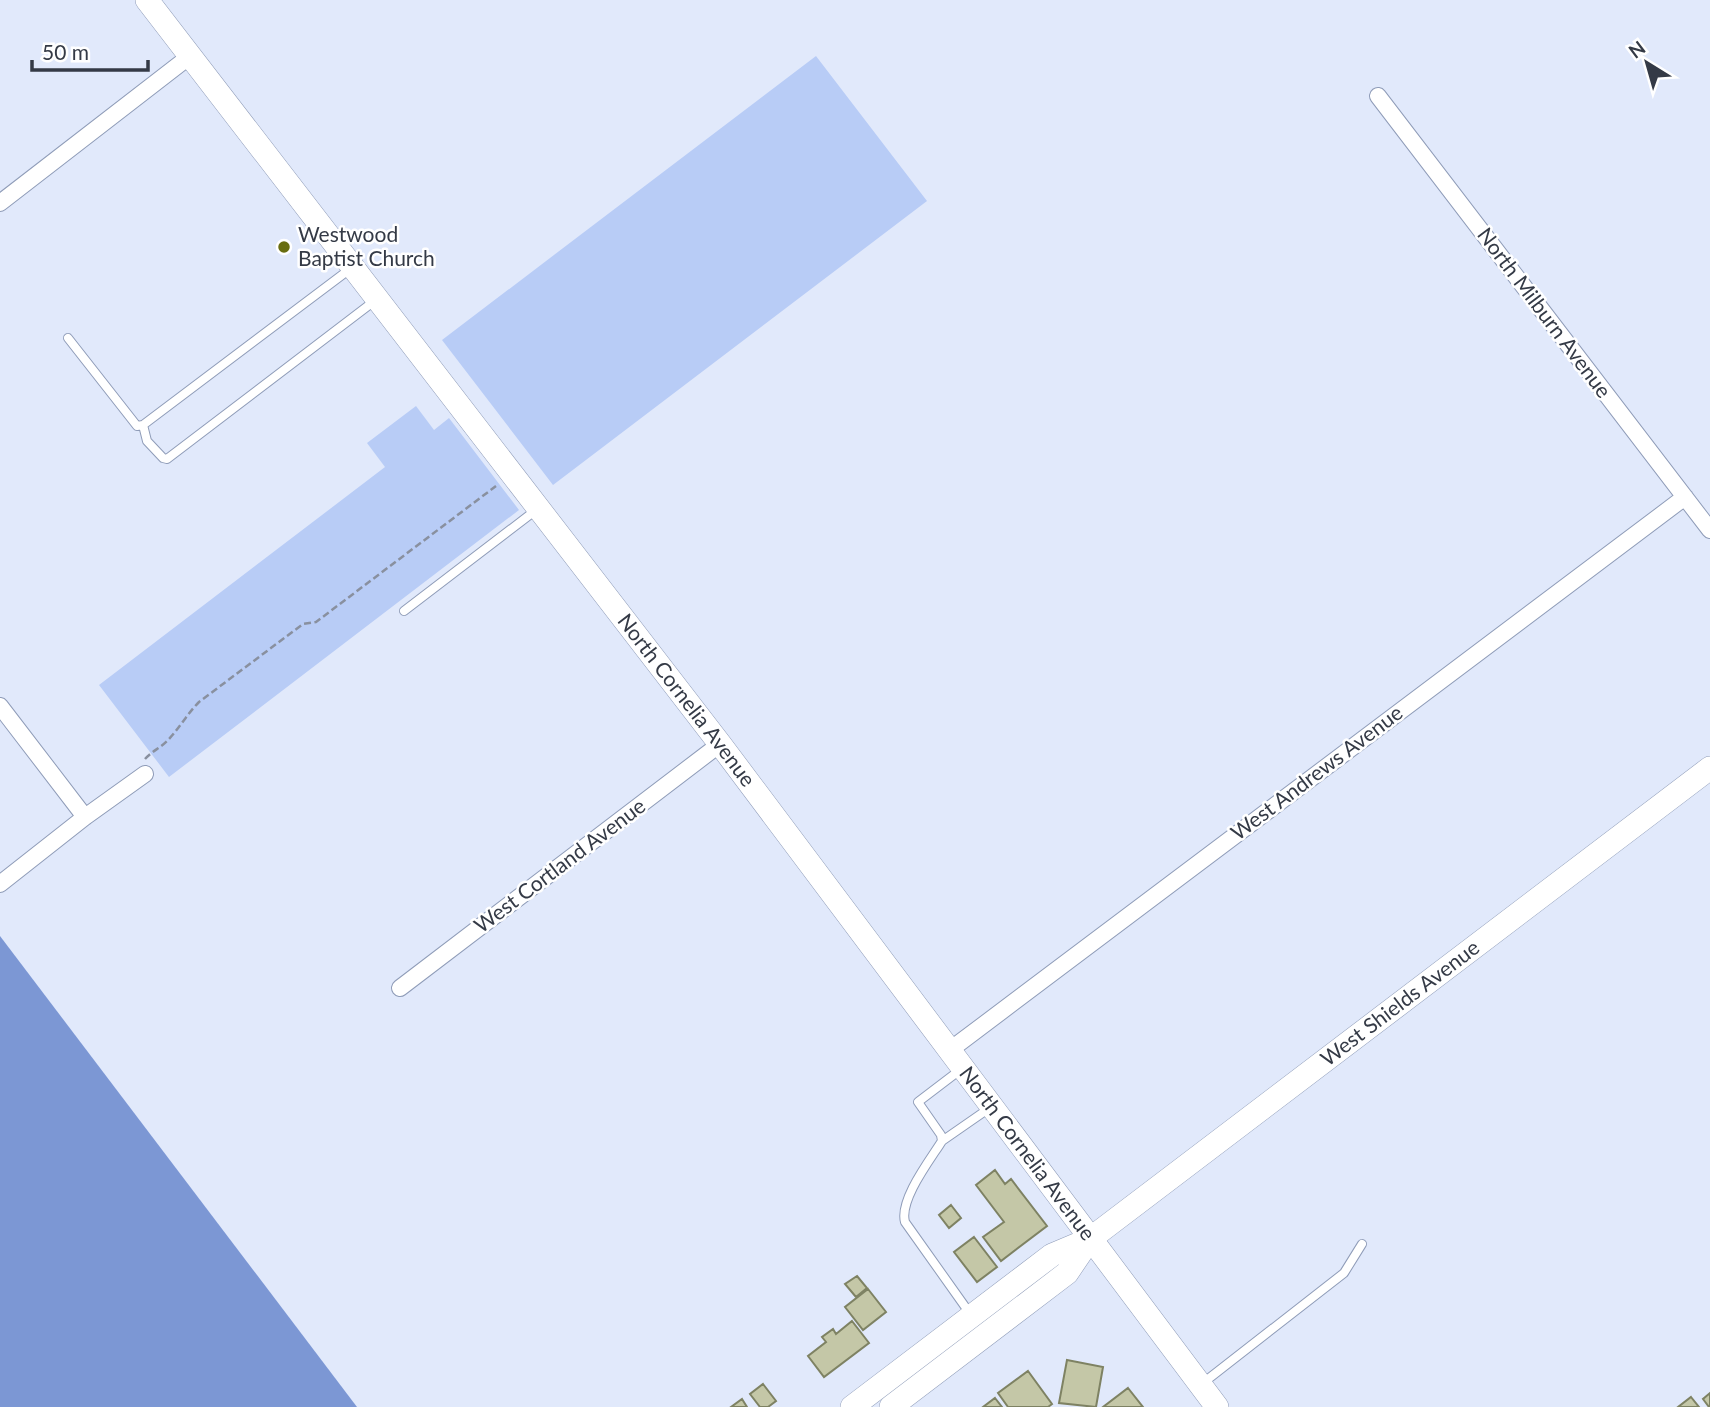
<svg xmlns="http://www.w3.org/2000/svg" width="1710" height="1407" font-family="Lato,sans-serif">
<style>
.green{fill:#b8ccf6}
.water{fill:#7c97d4}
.building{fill:#c4c7a7;stroke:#7e8263;stroke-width:2}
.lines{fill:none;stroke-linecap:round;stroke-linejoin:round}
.lane-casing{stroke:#8f9cb8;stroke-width:10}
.street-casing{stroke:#8f9cb8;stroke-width:18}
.secondary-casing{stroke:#8f9cb8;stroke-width:24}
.path{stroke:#89909f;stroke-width:2.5;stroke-dasharray:7 3.5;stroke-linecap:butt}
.lane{stroke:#fff;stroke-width:8}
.street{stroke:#fff;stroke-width:16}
.secondary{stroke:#fff;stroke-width:23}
.poi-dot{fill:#686d10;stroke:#fff;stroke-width:2.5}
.labels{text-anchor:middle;stroke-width:5;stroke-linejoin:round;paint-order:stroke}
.poi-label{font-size:21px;fill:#343a46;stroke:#fff;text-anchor:start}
.street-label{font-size:21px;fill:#343a46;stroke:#fff}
</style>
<rect width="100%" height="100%" fill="#e1e9fb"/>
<!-- green -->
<path class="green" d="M 816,56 L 927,201 L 553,485 L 442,340 Z
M 416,406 L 434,430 L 449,418 L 519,510 L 169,777 L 99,685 L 385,467 L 367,443 Z"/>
<!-- water -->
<path class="water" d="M 0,936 L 357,1407 L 0,1407 Z"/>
<!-- building -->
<path class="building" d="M 995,1170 L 1005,1184 L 1011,1179 L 1047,1226 L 1001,1261 L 983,1237 L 1004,1222 L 976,1185 Z
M 951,1205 L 961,1218 L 949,1228 L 939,1215 Z
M 974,1237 L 997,1267 L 977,1282 L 954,1252 Z
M 857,1276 L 867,1288 L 856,1297 L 845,1284 Z
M 868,1289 L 886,1312 L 863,1330 L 845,1307 Z
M 852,1321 L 869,1343 L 824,1377 L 808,1356 L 826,1342 L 822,1337 L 833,1329 L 836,1334 Z
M 1067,1360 L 1103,1367 L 1096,1407 L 1059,1403 Z
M 1028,1371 L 1052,1404 L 1048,1407 L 1008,1407 L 998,1393 Z
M 763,1384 L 776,1401 L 768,1407 L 760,1407 L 750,1394 Z
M 1128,1388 L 1143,1407 L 1103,1407 Z
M 1710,1393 L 1710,1407 L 1709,1407 L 1703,1399 Z
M 1691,1397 L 1699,1407 L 1678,1407 Z
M 995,1398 L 1002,1407 L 983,1407 Z
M 742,1399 L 747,1407 L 731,1407 Z"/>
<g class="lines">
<defs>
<path id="lane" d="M 68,338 L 137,426 L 143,425 L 350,269
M 143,425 L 147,441 L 163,458 L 167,459 L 377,299
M 404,611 L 536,510
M 960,1070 L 918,1102 L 941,1135 L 942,1141 C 930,1160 899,1200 905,1222 L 971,1315
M 942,1141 L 991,1107
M 1203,1383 L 1344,1273 L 1362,1244"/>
<path id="street" d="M 1378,96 L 1710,530
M 0,203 L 190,56
M 0,706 L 85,817
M 0,884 L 85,817 L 145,774
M 400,988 L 720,744
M 950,1050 L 1685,497"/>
<g id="secondary">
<path id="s1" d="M 147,0 L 720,744 L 1217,1407"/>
<path id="s2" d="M 852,1407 L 1052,1255 L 1090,1239 L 1710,768"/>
<path d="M 891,1407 L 1067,1273 L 1090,1239"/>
</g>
</defs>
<!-- lane casing -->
<use href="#lane" class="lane-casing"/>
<!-- street casing -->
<use href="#street" class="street-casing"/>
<!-- secondary casing -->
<use href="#secondary" class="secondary-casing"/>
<!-- path -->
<path class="path" d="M 145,759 C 151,752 160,748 167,741 C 179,729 187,714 199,702 L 303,624 L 316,622 L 496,486"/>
<!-- lane -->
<use href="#lane" class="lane"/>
<!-- street -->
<use href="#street" class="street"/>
<!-- secondary -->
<use href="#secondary" class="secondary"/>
</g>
<!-- markers -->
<circle class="poi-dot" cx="284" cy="247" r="7"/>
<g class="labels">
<!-- poi labels -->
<g class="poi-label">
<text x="298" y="242">Westwood<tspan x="298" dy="24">Baptist Church</tspan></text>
</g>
<!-- street labels -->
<g class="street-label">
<text transform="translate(1544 313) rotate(53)" y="7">North Milburn Avenue</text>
<text dy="7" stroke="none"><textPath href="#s1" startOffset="884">North Cornelia Avenue</textPath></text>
<text transform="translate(1317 773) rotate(-37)" y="7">West Andrews Avenue</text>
<text transform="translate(560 866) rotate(-37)" y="7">West Cortland Avenue</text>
<text dy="7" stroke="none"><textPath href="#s2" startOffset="682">West Shields Avenue</textPath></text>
<text dy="7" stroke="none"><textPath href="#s1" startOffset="1451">North Cornelia Avenue</textPath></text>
</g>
</g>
<!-- north arrow -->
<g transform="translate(1647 63) rotate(323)" stroke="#ffffff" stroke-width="5" paint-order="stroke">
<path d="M0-5L12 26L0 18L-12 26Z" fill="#343a46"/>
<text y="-10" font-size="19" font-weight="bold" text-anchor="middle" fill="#343a46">N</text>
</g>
<!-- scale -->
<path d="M32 60v10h116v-10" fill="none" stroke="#343a46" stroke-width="3.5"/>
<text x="42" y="60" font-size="21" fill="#343a46" stroke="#ffffff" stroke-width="5" paint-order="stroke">50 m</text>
</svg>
